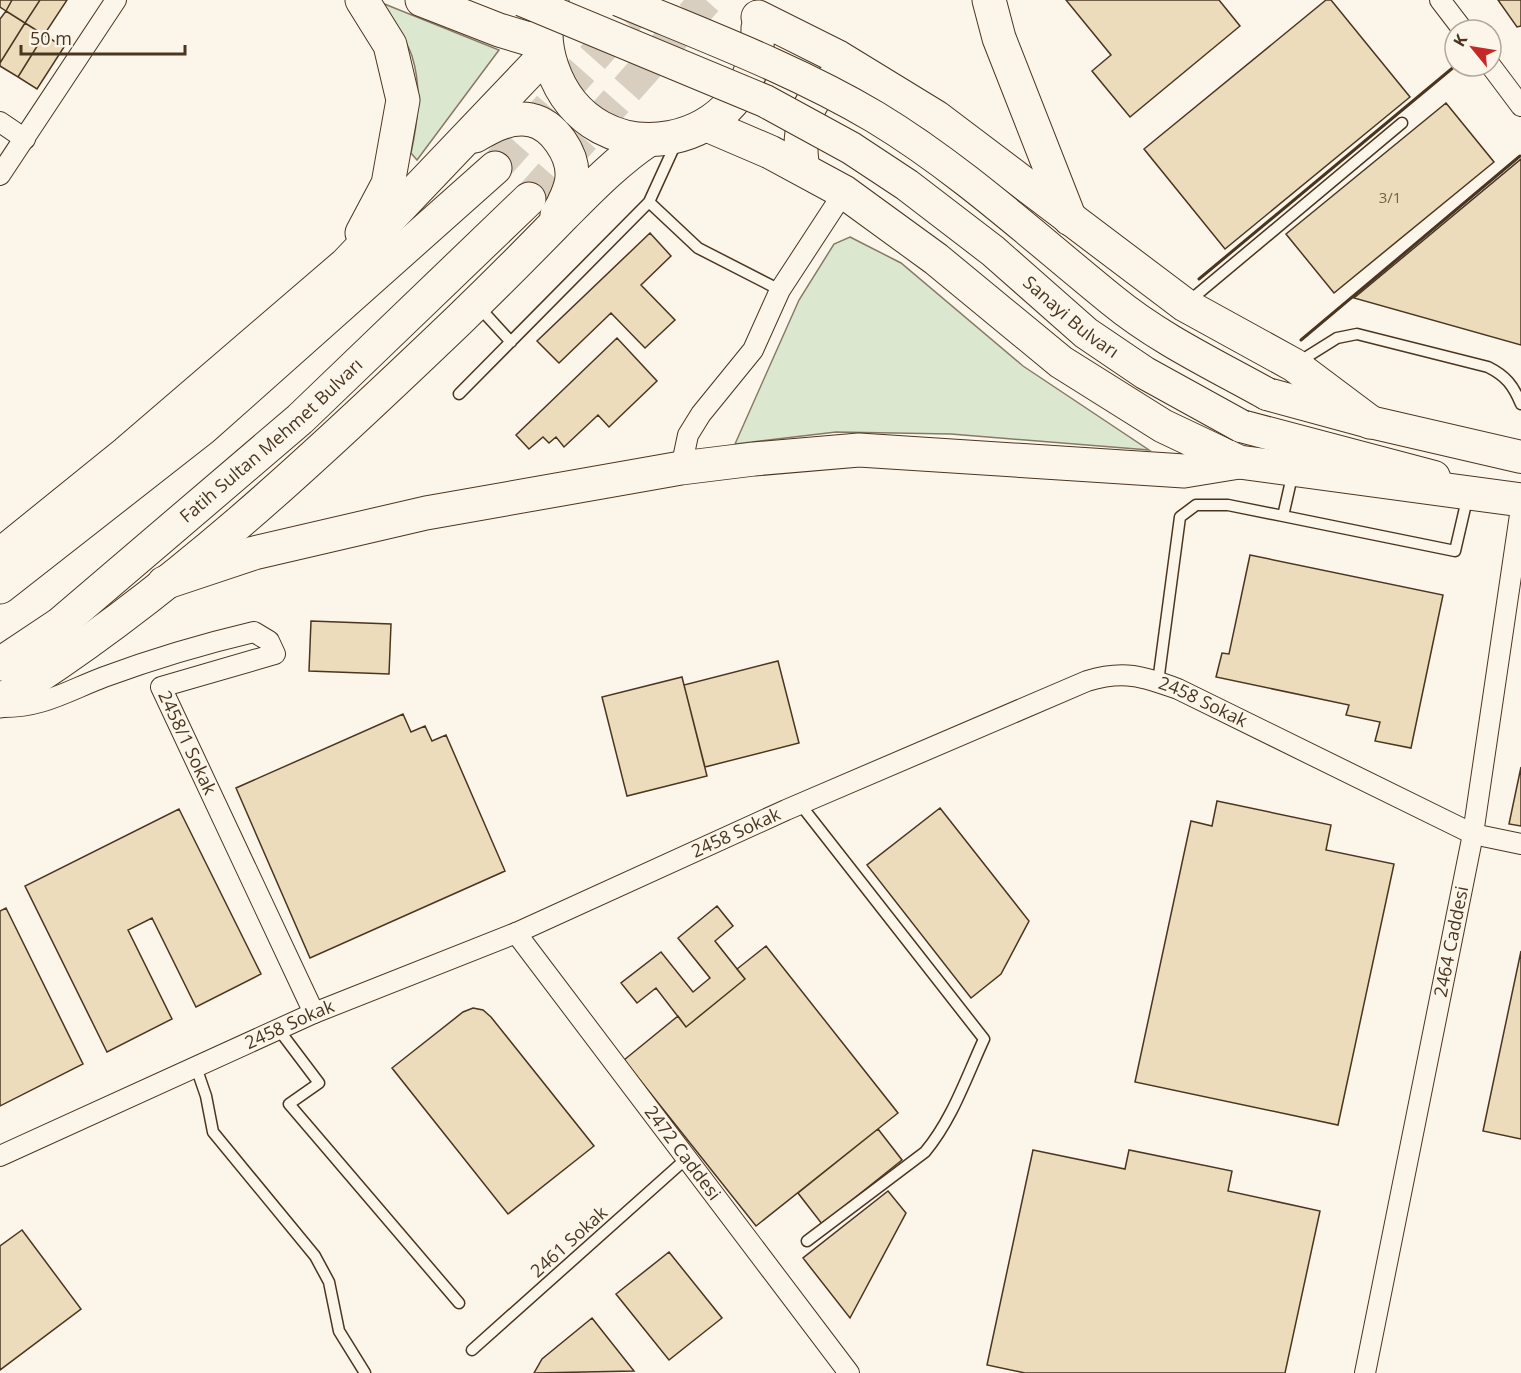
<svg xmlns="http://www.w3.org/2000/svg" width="1521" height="1373" font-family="'Open Sans',sans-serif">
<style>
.green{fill:#dce7d0;stroke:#887966;stroke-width:1.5}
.building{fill:#ecdcbc;stroke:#4a3520;stroke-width:1.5}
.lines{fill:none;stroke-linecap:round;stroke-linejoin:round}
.highway-tunnel{stroke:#d8cfc1;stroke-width:33;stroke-dasharray:33 16;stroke-linecap:butt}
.lane-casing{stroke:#4a3520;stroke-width:13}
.street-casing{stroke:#4a3520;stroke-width:22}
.primary-casing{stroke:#4a3520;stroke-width:34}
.highway-casing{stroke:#4a3520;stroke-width:35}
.lane{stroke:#fbf6e9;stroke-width:10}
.street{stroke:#fbf6e9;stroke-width:20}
.primary{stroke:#fbf6e9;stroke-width:32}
.highway{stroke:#fbf6e9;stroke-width:33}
.primary-bridge-casing{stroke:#4a3520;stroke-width:34;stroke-linecap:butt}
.primary-bridge{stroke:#fbf6e9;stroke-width:32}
.wall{stroke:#4a3520;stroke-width:3}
.labels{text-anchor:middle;stroke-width:4.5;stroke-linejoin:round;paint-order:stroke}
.number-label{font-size:15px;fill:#725f47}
.street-label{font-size:18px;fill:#4a3520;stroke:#fbf6e9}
</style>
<rect width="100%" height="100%" fill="#fbf6e9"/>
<!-- green -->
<path class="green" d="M 382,3 L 499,50 L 417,160 L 411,153 C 418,121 422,88 412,56 C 406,38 392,20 382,3 Z
M 850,237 L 901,263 L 1023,366 L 1149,450 L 951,434 L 836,432 L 735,444 L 799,300 L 834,244 Z"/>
<!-- building -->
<path class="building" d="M 0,0 L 12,0 L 6,11 L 0,7 Z
M 12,0 L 40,0 L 25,23 L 6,11 Z
M 40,0 L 67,0 L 44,35 L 25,23 Z
M 1066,0 L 1219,0 L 1240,26 L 1130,117 L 1092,71 L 1111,55 Z
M 1326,0 L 1331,0 L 1410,97 L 1225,249 L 1144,149 Z
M 1498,0 L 1521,0 L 1521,26 L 1517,27 Z
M 6,11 L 25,23 L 0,63 L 0,19 Z
M 25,23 L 44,35 L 18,77 L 0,66 L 0,63 Z
M 44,35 L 64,47 L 37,89 L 18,77 Z
M 1446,103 L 1494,162 L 1334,293 L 1286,234 Z
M 1521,159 L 1521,345 L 1354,298 Z
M 650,233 L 671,256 L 641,285 L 675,320 L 645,348 L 611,313 L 559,363 L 537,341 Z
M 617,338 L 657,381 L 609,427 L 598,415 L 564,447 L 556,437 L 549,443 L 543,437 L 529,449 L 516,435 Z
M 1250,555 L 1443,595 L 1411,748 L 1375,741 L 1380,722 L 1346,715 L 1349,705 L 1216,677 L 1222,653 L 1229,654 Z
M 311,621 L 391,624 L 389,674 L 309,671 Z
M 778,661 L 799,743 L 705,767 L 684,685 Z
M 682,677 L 707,776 L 627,796 L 602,697 Z
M 403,714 L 411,732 L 425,726 L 432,741 L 446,735 L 505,871 L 310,958 L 236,788 Z
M 1521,767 L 1521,826 L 1509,824 Z
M 1217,801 L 1331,825 L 1326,850 L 1394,864 L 1338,1125 L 1135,1082 L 1191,821 L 1212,826 Z
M 940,808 L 1029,921 L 1001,974 L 971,998 L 867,865 Z
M 179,809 L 261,974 L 196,1007 L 152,918 L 128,930 L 172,1019 L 107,1052 L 25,886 Z
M 717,906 L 733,926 L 715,941 L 745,979 L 686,1027 L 656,988 L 637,1003 L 621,983 L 661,952 L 693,992 L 710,978 L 678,938 Z
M 6,908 L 83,1064 L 0,1106 L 0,911 Z
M 766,946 L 898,1113 L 756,1226 L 624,1060 L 678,1016 L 686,1027 L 745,979 L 737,969 Z
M 1521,951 L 1521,1139 L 1483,1131 Z
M 473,1008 L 483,1010 L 491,1017 L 594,1146 L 508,1214 L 392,1068 L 463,1012 Z
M 878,1129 L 902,1160 L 822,1224 L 798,1193 Z
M 1033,1150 L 1125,1169 L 1129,1150 L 1232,1171 L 1228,1191 L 1320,1211 L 1285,1373 L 1025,1373 L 987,1365 Z
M 888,1191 L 906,1213 L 850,1318 L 803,1258 Z
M 22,1230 L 81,1309 L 0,1370 L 0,1246 Z
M 669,1252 L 722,1318 L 669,1360 L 616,1294 Z
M 592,1318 L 634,1371 L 534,1373 L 542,1359 Z"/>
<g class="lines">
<!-- highway-tunnel -->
<path class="highway-tunnel" d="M 495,168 L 644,0
M 529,199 L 706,0"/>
<defs>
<path id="lane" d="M 649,202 L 698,248 L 780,290
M 1188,302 L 1402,123
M 478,306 L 511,342
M 1297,363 L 1337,338 L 1357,334 L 1488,367 C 1506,376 1513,385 1521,404
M 459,394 L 649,202 L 676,143
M 1293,472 L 1283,516 L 1455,551 L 1468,495
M 1158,682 L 1180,517 L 1196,505 L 1228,505 L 1283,516
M 800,804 L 984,1039 C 966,1078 952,1120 925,1152 L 807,1241
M 279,1030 L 319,1083 L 289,1104 L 459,1303
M 196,1067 L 206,1096 L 213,1132 L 315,1256 L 329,1282 L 339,1331 L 365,1373
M 472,1350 L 687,1158"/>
<g id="street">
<path d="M 1440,0 L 1463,30"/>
<path d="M 1491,66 L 1521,106"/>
<path d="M 0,122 L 25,139"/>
<path d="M 0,175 L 116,0"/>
<path d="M 681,468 L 688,435 L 701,414 L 753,350 L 780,290 L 844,192"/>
<path id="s1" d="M 0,707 C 42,708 67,691 104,677 C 153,659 203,644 254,632 L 269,641 L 275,654 L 161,687 L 314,1013"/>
<path id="s2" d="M 516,933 L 849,1373"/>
<path id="s3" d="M 0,1156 L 314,1013 L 516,933 L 786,810 L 1087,681 C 1123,670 1143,676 1178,689 L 1473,834 L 1521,844"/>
<path id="s4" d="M 1365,1373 L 1473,834 L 1521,508"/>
</g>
<path id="primary" d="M 1267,394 L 1370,422 L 1521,457
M 1241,426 L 1434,477"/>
<g id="highway">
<path d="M 422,0 L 499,30 L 546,44"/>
<path d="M 552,0 C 544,23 544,43 552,67 C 592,184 759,151 758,28"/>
<path d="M 989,0 L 999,38 L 1070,219"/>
<path d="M 758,17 L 838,57 L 936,117 L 1185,305 L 1294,365 L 1370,422"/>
<path d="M 707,125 L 770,152 L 844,192 L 936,259 L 1061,362 L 1163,426 L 1239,462 L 1521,500"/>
<path d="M 475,136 C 492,126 510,116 531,120 C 554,125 573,154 572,176 C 572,187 563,206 557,215"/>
<path d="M 803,169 C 796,129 807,93 844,72"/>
<path d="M 362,233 L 388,184 L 403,100 L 390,45 L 362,0"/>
<path d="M 0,555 L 126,453 L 346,264 L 547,53"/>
<path d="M 164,583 L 254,553 L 426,513 L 681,468 L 754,459 L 859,450 L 1184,471 L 1239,462"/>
<path d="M 0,587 L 203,428 L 495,168"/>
<path id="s5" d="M 0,664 L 60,624 L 300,419 L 529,199"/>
<path d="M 0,701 C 168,597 318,455 460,319 C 495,285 529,251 563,216 C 590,189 616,162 647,141"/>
</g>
</defs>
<!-- lane casing -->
<use href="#lane" class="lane-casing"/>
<!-- street casing -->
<use href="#street" class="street-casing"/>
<!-- primary casing -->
<use href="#primary" class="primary-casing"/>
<!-- highway casing -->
<use href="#highway" class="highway-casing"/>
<!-- lane -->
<use href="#lane" class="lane"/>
<!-- street -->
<use href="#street" class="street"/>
<!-- primary -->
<use href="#primary" class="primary"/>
<!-- highway -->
<use href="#highway" class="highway"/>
<defs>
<g id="primary-bridge">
<path id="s6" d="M 522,0 L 765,101 L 851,148 L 907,185 L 993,251 L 1086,333 L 1145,373 L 1241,426"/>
<path d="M 619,0 C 705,36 794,69 875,117 C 961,169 1034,237 1112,300 C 1158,338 1215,365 1267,394"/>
</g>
</defs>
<!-- primary-bridge casing -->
<use href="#primary-bridge" class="primary-bridge-casing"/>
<!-- primary-bridge -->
<use href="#primary-bridge" class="primary-bridge"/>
<!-- wall -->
<path class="wall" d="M 1199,279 L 1455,66
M 1301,340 L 1520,156"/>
</g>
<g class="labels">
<!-- number labels -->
<g class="number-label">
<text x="1390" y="203">3/1</text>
</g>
<!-- street labels -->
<g class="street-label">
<text dy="6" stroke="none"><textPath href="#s6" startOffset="639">Sanayi Bulvarı</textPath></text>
<text dy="6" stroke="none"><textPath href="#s5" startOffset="352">Fatih Sultan Mehmet Bulvarı</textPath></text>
<text dy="6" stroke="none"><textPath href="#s3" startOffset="1308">2458 Sokak</textPath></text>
<text dy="6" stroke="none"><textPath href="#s1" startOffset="478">2458/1 Sokak</textPath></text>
<text dy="6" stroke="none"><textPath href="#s3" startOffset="804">2458 Sokak</textPath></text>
<text dy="6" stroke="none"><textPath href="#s4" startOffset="440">2464 Caddesi</textPath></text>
<text dy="6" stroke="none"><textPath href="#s3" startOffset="318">2458 Sokak</textPath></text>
<text dy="6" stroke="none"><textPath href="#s2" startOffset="276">2472 Caddesi</textPath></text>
<text transform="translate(569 1242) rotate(-42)" y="6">2461 Sokak</text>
</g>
</g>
<!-- north arrow -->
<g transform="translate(1473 48) rotate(300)"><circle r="28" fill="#fbf6e9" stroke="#b4a999" stroke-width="1.5"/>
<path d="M0-4.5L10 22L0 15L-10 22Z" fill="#c62828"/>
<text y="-9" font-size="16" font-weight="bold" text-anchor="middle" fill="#4a3520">K</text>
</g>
<!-- scale -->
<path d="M21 45v9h164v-9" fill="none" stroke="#4a3520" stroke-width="3"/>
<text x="30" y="45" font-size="18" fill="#4a3520" stroke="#fbf6e9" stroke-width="4.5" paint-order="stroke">50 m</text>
</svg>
